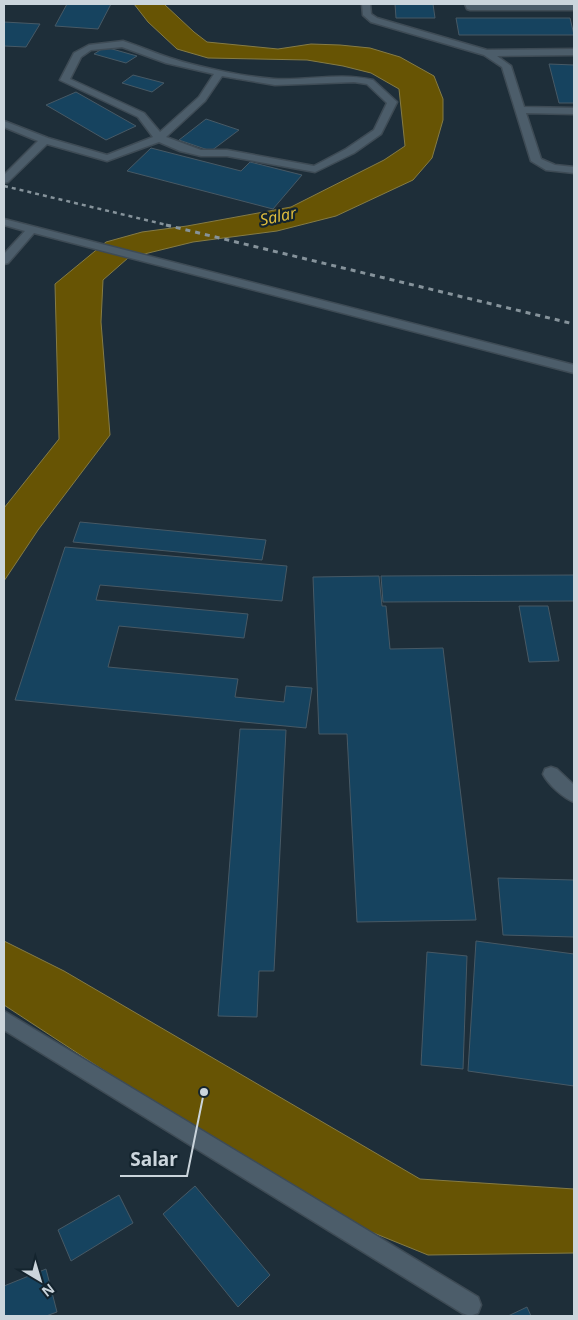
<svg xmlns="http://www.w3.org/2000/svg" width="578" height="1320" font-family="'Noto Sans',sans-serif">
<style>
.water{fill:#675404;stroke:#857b45}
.building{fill:#16435f;stroke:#475965}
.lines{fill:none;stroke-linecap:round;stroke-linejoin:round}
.minor-casing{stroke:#3e4b55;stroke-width:3}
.minor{fill:#4c5d6a;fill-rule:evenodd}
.rail-far1{stroke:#86939b;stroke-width:2.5;stroke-dasharray:4 4;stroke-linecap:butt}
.rail{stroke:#86939b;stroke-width:3;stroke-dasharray:5 5;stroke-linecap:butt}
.labels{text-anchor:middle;stroke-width:4.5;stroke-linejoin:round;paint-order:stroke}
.far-water-label{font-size:16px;font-style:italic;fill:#ddbb3d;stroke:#14242e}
.leader{fill:none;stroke:#cbd5dc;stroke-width:2}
.callout-dot{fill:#cbd5dc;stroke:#14242e;stroke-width:2}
.callout-label{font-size:19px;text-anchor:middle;font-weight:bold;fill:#cbd5dc;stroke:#14242e;stroke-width:4.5;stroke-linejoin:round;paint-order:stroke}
</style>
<rect width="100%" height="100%" fill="#1e2e39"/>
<!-- water -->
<path class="water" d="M 134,4 L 164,4 L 194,32 L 207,42 L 278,49 L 311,44 L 340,45 L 370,48 L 400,57 L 434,76 L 443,99 L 443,120 L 432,158 L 413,180 L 336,216 L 277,231 L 193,242 L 128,258 L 103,280 L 101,322 L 110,435 L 38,530 L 4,581 L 4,508 L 59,439 L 55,284 L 106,242 L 142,232 L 187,226 L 291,207 L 384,160 L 405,146 L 399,89 L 371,73 L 343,66 L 307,60 L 208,58 L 177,49 L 148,22 Z
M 4,941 L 64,971 L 420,1179 L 574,1189 L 574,1253 L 428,1255 L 317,1210 L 4,1005 Z"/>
<!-- building -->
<path class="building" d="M 67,4 L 111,4 L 98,29 L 55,26 Z
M 395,4 L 433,4 L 435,18 L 396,18 Z
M 456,18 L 570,18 L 574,35 L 459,35 Z
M 4,22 L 40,24 L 26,47 L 4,46 Z
M 105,47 L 137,56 L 126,63 L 94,54 Z
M 549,64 L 574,65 L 574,103 L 559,103 Z
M 133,75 L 164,83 L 152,92 L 122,83 Z
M 76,92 L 136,126 L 106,140 L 46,105 Z
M 206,119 L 239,130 L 211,151 L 179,140 Z
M 151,148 L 241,171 L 250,162 L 302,175 L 273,209 L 127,171 Z
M 80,522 L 266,540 L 262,560 L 73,542 Z
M 65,547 L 287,566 L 282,601 L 100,585 L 96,600 L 248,614 L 244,638 L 119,626 L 108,667 L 238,679 L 235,697 L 284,702 L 286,686 L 312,688 L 306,728 L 15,700 Z
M 574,575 L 574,601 L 383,602 L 381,576 Z
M 379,576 L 382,606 L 386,606 L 390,649 L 443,648 L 476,920 L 357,922 L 347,734 L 319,734 L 313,577 Z
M 519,606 L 548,606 L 559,661 L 529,662 Z
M 240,729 L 286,730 L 274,971 L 259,971 L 257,1017 L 218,1016 Z
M 498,878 L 574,880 L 574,937 L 503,935 Z
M 476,941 L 574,954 L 574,1086 L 468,1071 Z
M 427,952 L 467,956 L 463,1069 L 421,1065 Z
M 195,1186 L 270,1275 L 238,1307 L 163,1214 Z
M 119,1195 L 133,1223 L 71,1261 L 58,1230 Z
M 46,1269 L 57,1312 L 46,1316 L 4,1316 L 4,1286 Z
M 527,1307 L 531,1316 L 508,1316 Z"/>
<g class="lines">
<defs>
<path id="minor" d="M 362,4 L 370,4 L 371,14 L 377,18 L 487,50 L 574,49 L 574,55 L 497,56 L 511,66 L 524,107 L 574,108 L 574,114 L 526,113 L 541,159 L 555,165 L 574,167 L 574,173 L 546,170 L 531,161 L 502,67 L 484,55 L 371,22 L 363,15 Z
M 465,4 L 574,4 L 574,10 L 470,10 L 467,9 Z
M 123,41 C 139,46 154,53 170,58 C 197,67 246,77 274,79 C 308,81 339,72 373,80 L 397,102 L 381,134 L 354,153 L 315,172 L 227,156 L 201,156 L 180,151 L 159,142 L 107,161 L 47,144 L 8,182 L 4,183 L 4,175 L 38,141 L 4,127 L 4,121 L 48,138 L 107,155 L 153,137 L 138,117 L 60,80 L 74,53 L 89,45 ZM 122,47 L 166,63 L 214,74 L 199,97 L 160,132 L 144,113 L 70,79 L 81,57 L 91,50 ZM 222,76 L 275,85 L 354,82 L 367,84 L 387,103 L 374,130 L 346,149 L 314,166 L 227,150 L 201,150 L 166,137 L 205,101 Z
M 4,219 L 574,365 L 574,373 L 34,233 L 8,263 L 4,264 L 4,254 L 25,231 L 4,225 Z
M 551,767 L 557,769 L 574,785 L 574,802 C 563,798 548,784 543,774 L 545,769 Z
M 4,1011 L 478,1297 L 481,1305 L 478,1313 L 470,1316 L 462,1313 L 4,1030 Z"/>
</defs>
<!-- minor casing -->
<use href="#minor" class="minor-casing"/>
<!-- minor -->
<use href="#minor" class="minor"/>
<!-- rail-far1 -->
<path class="rail-far1" d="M 4,186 L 171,226"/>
<!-- rail -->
<path class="rail" d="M 166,225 L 574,324"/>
</g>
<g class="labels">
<!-- far-water labels -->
<g class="far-water-label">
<text transform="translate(278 216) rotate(-12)" y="6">Salar</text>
</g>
</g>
<!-- callouts -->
<path class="leader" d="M204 1092L187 1176H120"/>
<circle class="callout-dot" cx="204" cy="1092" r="5"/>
<g class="callout-label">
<text x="154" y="1166">Salar</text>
</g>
<!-- border -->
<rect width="578" height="1320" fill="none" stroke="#cbd5dc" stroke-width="10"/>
<!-- north arrow -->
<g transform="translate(40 1280) rotate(142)" stroke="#14242e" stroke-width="4" paint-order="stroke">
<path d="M0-4L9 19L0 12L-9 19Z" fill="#cbd5dc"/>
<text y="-8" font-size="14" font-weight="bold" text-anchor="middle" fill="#cbd5dc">N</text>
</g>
</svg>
